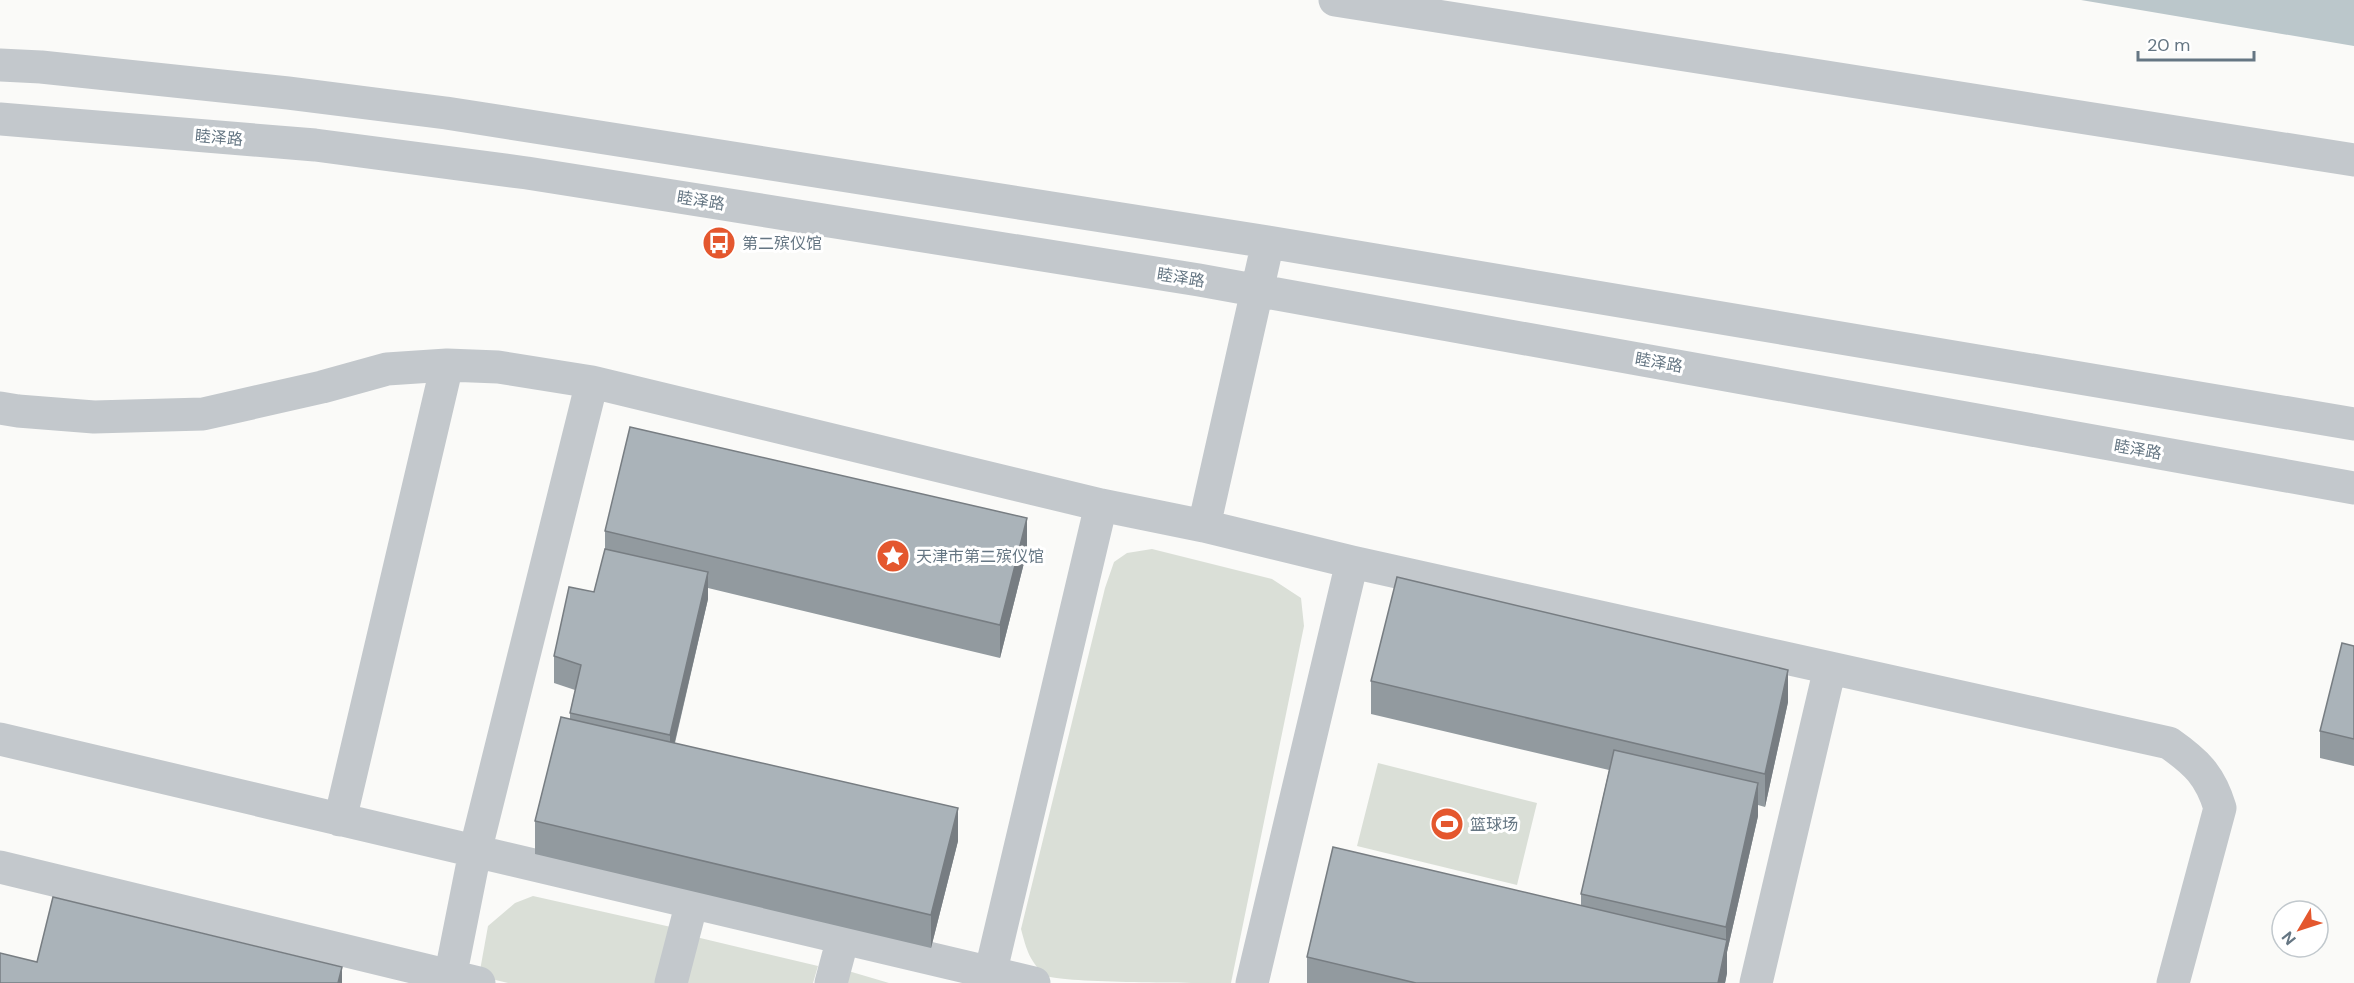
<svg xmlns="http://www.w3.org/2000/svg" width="2354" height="983" font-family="'DM Sans','Noto Sans SC',sans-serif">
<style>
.green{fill:#dadfd7}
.water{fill:#bbc7cb}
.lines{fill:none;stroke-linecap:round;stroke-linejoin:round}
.minor{stroke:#c3c8cc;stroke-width:33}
.wall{fill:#929a9f}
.shaded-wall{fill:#777d82}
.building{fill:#aab3b9;stroke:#777d82;stroke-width:1.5}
.labels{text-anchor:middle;stroke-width:6;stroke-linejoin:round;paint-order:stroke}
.street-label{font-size:16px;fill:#657683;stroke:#fff}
.poi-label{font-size:16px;fill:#657683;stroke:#fff;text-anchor:start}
</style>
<rect width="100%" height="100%" fill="#fafaf8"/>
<!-- green -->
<path class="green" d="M 1152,549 L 1272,579 L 1301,598 L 1304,626 L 1231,983 C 1201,983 1064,983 1047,976 C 1030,964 1026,948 1021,929 L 1105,588 L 1114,562 L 1127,553 Z
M 1378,763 L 1537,803 L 1517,885 L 1357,846 Z
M 533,896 L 671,927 L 659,983 L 508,983 L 479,976 L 488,926 L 515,903 Z
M 696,937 L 818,966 L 813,983 L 685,983 Z
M 845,970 L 889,983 L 843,983 Z"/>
<!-- water -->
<path class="water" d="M 2081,0 L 2354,0 L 2354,46 Z"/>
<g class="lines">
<!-- minor -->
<path class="minor" d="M 1335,0 L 2354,160
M 0,65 L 41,67 L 288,93 L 446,113 L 1268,242 L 2354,424
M 0,119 L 315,145 L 527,173 L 717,203 L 1199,280 L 2354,488
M 0,408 L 18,411 L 94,417 L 203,414 L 322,387 L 387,369 L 447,365 L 498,367 L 592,382 L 1101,505 L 1204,526 L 1352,562 L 2169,743 C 2196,762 2210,775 2220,808 L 2173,983
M 1204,526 L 1268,242
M 0,739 L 1034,983
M 340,820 L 447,365
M 0,867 L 479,983
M 449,983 L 475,852 L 592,382
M 671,983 L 692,902
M 831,983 L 843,938
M 988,983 L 1101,505
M 1252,983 L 1352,562
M 1756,983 L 1830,668"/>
</g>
<!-- wall -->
<path class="wall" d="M 605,531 L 1027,551 L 1000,658 L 708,588 L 708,599 L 675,743 L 958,841 L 931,948 L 535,854 L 535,821 L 570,719 L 570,713 L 575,690 L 554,683 L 554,656 L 594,592 L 605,551 Z
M 2354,646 L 2354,766 L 2320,758 L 2320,731 Z
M 1371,681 L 1788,702 L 1765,807 L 1758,805 L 1758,816 L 1727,952 L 1727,973 L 1725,983 L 1307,983 L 1307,957 L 1581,905 L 1581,894 L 1609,770 L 1371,714 Z"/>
<!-- shaded-wall -->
<path class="shaded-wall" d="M 1027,518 L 1027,551 L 1000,658 L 1000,625 Z
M 708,572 L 708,599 L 670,762 L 670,735 Z
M 1788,670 L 1788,702 L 1765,807 L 1765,774 Z
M 1758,783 L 1758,816 L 1727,952 L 1727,973 L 1725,983 L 1718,983 L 1726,948 L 1726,927 Z
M 958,808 L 958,841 L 931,948 L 931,915 Z
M 342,967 L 342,983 L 338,983 Z"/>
<!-- building -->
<path class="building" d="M 630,427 L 1027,518 L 1000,625 L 605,531 Z
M 605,549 L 708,572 L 670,735 L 570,713 L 581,665 L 554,656 L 569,587 L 594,592 Z
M 1397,577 L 1788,670 L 1765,774 L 1371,681 Z
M 2342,643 L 2354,646 L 2354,739 L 2320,731 Z
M 561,717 L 958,808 L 931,915 L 535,821 Z
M 1614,750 L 1758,783 L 1726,927 L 1581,894 Z
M 1333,847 L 1727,940 L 1718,983 L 1416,983 L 1307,957 Z
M 53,897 L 342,967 L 338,983 L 0,983 L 0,953 L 37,962 Z"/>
<!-- icons -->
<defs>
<symbol id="bus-disc" viewBox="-11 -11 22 22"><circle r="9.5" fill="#e4572e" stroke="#fff"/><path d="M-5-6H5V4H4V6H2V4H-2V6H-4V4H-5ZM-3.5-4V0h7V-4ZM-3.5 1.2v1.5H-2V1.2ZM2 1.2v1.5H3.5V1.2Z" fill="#fff"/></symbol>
<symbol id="sight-disc" viewBox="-11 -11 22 22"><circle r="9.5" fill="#e4572e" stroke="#fff"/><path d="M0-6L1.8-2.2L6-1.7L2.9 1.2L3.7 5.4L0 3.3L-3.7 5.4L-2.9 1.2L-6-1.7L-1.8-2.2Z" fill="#fff"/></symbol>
<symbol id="stadium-disc" viewBox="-11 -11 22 22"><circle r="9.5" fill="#e4572e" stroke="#fff"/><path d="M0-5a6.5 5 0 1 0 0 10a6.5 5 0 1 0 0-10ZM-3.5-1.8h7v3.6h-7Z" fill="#fff"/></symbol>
</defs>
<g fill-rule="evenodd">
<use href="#bus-disc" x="700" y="224" width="38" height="38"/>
<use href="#sight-disc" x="874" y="537" width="38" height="38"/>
<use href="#stadium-disc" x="1428" y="805" width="38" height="38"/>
</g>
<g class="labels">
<!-- street labels -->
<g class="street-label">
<text transform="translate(219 137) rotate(5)" y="6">睦泽路</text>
<text transform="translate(701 200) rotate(9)" y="6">睦泽路</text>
<text transform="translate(1181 277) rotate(9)" y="6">睦泽路</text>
<text transform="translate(1659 362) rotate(10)" y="6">睦泽路</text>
<text transform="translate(2138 449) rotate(10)" y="6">睦泽路</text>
</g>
<!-- poi labels -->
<g class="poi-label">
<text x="742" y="249">第二殡仪馆</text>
<text x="916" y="562">天津市第二殡仪馆</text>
<text x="1470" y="830">篮球场</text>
</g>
</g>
<!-- north arrow -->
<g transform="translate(2300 929) rotate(231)"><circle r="28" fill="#ffffff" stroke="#c1c8cd" stroke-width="1.5"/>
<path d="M0-4.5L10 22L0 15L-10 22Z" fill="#e4572e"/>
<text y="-9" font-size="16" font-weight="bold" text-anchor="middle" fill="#657683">N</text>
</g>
<!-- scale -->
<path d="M2138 51v9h116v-9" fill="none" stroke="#657683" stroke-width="3"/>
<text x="2147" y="51" font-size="18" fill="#657683" stroke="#ffffff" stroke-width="4.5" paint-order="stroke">20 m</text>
</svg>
